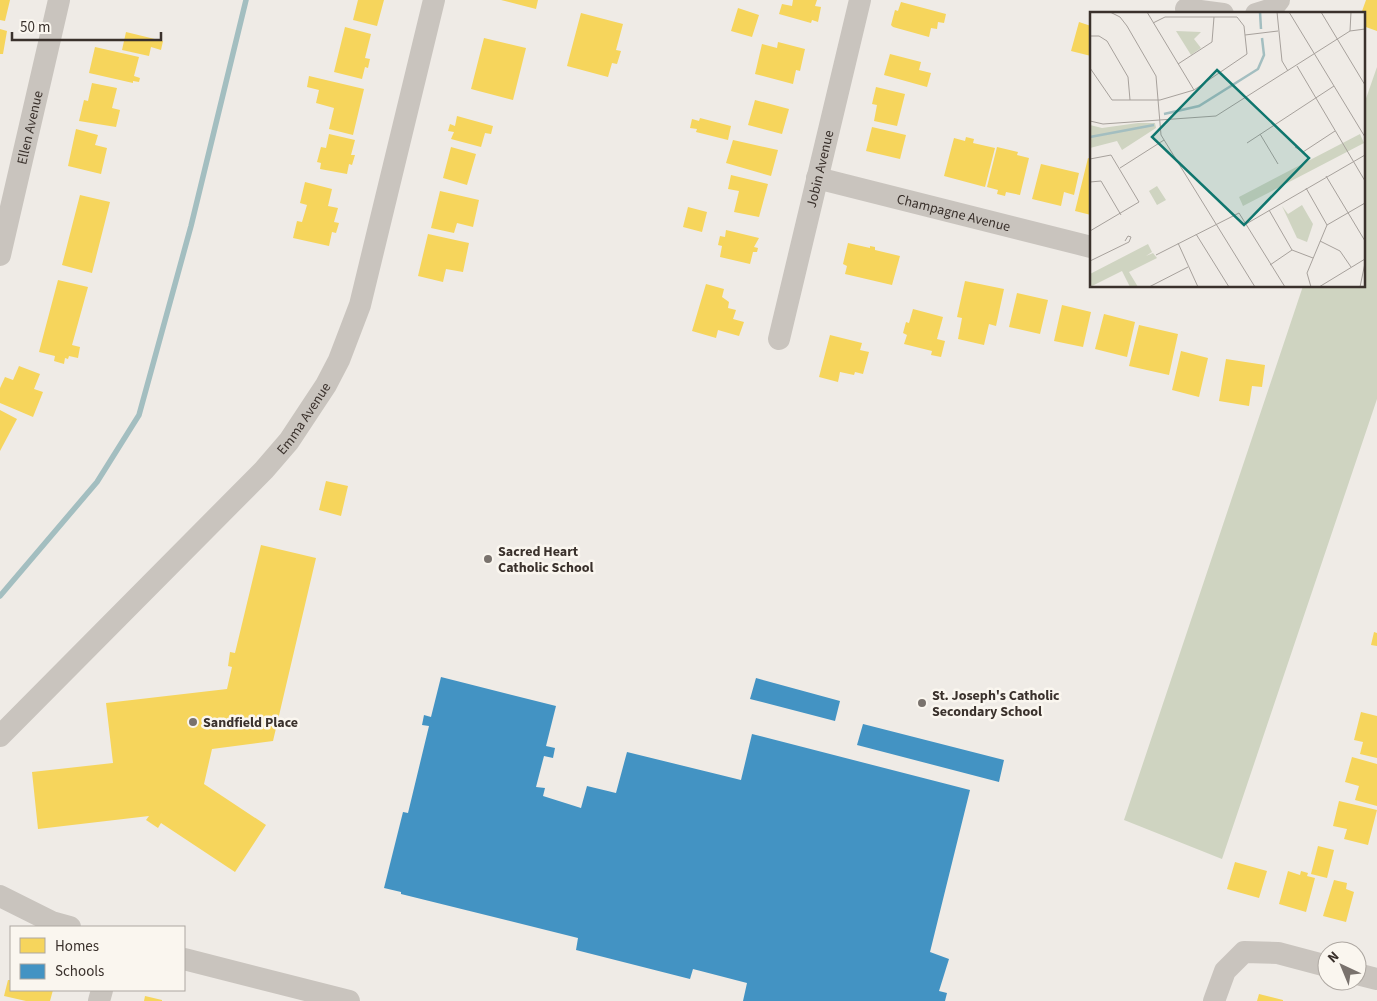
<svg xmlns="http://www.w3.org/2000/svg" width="1377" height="1001" font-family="'Source Sans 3',sans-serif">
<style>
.green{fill:#cfd4c1}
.homes{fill:#f6d55c}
.schools{fill:#4393c3}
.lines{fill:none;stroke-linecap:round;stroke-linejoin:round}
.stream{stroke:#a3bec0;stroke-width:5.5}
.minor{stroke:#c9c4be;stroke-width:22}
.poi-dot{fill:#79726d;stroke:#faf6ef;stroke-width:2}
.labels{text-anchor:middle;stroke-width:5;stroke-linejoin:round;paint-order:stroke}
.street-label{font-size:14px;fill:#3a312c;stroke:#faf6ef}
.poi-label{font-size:14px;font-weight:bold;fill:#3a312c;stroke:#faf6ef;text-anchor:start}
.inset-river{fill:none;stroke:#a3bec0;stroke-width:2.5}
.inset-road{fill:none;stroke:#a7a19c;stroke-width:1}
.view{fill:#0f766e;fill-opacity:0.15;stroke:#0f766e;stroke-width:2.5}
.inset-edge{fill:none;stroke:#3a312c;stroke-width:2.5}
</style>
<rect width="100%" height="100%" fill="#efebe6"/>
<!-- green -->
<path class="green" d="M 1377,67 L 1377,399 L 1222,859 L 1124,820 L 1303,286 L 1363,286 L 1363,107 Z"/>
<!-- homes -->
<path class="homes" d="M 0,0 L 10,0 L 5,21 L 0,20 Z
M 358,0 L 384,0 L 377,26 L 353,20 Z
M 501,0 L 538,0 L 536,9 Z
M 793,0 L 817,0 L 815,6 L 821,7 L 818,22 L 812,20 L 811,23 L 779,14 L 782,4 L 792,6 Z
M 1366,0 L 1377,0 L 1377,31 L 1363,26 L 1363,14 L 1361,14 Z
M 901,2 L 946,14 L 944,23 L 938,22 L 937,29 L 931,28 L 929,37 L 893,27 L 891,25 L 895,10 L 898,11 Z
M 738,8 L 759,15 L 752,37 L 731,31 Z
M 581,13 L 623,24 L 616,50 L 621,51 L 617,64 L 612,63 L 608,77 L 567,66 Z
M 1079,22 L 1091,26 L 1091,56 L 1071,51 Z
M 345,27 L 371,34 L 365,58 L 370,59 L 368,68 L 365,67 L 362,79 L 334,72 Z
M 0,29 L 7,31 L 3,54 L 0,54 Z
M 126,32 L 163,41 L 161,50 L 151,47 L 149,56 L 122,50 Z
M 484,38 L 526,48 L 513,100 L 471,89 Z
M 778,42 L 805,49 L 800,71 L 796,70 L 793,84 L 755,74 L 762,44 L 777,48 Z
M 95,47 L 139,57 L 134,76 L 140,78 L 139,82 L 133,81 L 133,83 L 89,73 Z
M 890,54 L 921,62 L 919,70 L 931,73 L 927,87 L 884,75 Z
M 309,76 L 364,89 L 353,135 L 329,129 L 334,108 L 316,103 L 319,90 L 307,87 Z
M 92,83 L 117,88 L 112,108 L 120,110 L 116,127 L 79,121 L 84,100 L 88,101 Z
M 876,87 L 905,94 L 897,126 L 874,121 L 877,105 L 872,104 Z
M 755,100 L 789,109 L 782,134 L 748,125 Z
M 457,116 L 493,126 L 491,134 L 485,133 L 481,147 L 451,139 L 454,132 L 448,131 L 450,124 L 455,126 Z
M 700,118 L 731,126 L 728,140 L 696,132 L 697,129 L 690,128 L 692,119 L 699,121 Z
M 872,127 L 906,135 L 900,159 L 866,151 Z
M 76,129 L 98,135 L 95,145 L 107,148 L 101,174 L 68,166 Z
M 329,134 L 355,140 L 351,155 L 355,155 L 352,165 L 349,164 L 347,174 L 320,169 L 321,163 L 317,162 L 321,147 L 326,148 Z
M 966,137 L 974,139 L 973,143 L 995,148 L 985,187 L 944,176 L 954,138 L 965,141 Z
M 733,140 L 778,150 L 771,176 L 726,163 Z
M 451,147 L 476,154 L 467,185 L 443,178 Z
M 997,147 L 1018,152 L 1017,155 L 1029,158 L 1020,195 L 1006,192 L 1005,196 L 997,194 L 998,190 L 987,187 Z
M 1088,158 L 1091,159 L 1091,215 L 1075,211 Z
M 1041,164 L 1079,173 L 1074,195 L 1064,192 L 1061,206 L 1032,199 Z
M 731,175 L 768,184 L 759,217 L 734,212 L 739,191 L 728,189 Z
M 305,182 L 332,189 L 328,206 L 338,208 L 334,222 L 339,223 L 336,233 L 332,232 L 329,246 L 293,238 L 297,221 L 302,222 L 307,205 L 300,203 Z
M 440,191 L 479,200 L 473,227 L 457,223 L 454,233 L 431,228 Z
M 80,195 L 110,202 L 92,273 L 62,265 Z
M 688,207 L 707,212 L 702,232 L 683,227 Z
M 726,230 L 759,238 L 754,247 L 758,248 L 757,252 L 753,252 L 750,264 L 720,257 L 722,246 L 718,245 L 720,236 L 725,237 Z
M 428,234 L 469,243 L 463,272 L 446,269 L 443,282 L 418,276 Z
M 848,243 L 870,248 L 870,246 L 875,247 L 875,250 L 900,256 L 892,285 L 845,274 L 847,266 L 843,264 Z
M 58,280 L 88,287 L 72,345 L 80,347 L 78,358 L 69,356 L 68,359 L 65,358 L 64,364 L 54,361 L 55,356 L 39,352 Z
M 965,281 L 1004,289 L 996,326 L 989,324 L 984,345 L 958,339 L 962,318 L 957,317 Z
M 706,284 L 724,289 L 722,297 L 729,302 L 728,308 L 736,310 L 733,319 L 744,322 L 739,336 L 718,330 L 716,338 L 692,331 Z
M 1017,293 L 1048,300 L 1040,334 L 1009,327 Z
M 1062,305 L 1091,312 L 1083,347 L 1054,341 Z
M 913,309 L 943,317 L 937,339 L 945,341 L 941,357 L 931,355 L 932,351 L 904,344 L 907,335 L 903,333 L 906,322 L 909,323 Z
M 1104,314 L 1135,322 L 1127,357 L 1095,349 Z
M 1139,325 L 1178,334 L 1169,375 L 1129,366 Z
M 830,335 L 862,343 L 860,350 L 869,352 L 863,374 L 855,372 L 854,375 L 840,372 L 838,382 L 819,377 Z
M 1181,351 L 1208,358 L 1199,397 L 1172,390 Z
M 1226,359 L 1265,365 L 1262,387 L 1252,386 L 1249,406 L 1219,401 Z
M 19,366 L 40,374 L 34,389 L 43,392 L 33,417 L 0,403 L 0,388 L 5,377 L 13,380 Z
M 0,410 L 17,419 L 0,451 Z
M 326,481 L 348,486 L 341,516 L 319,510 Z
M 261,545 L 316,558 L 273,741 L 212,749 L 204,784 L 266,825 L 235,872 L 161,823 L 158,828 L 146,820 L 149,816 L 38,829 L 32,772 L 113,763 L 106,703 L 227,689 L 232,667 L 228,666 L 230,652 L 235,653 Z
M 1374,632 L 1377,633 L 1377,646 L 1371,645 Z
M 1361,712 L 1377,716 L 1377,758 L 1360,754 L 1363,742 L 1354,740 Z
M 1352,757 L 1377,764 L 1377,806 L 1355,800 L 1359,786 L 1345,782 Z
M 1339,801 L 1377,810 L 1368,845 L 1344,839 L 1347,829 L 1333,826 Z
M 1318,846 L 1334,850 L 1327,878 L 1311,874 Z
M 1235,862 L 1267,871 L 1259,898 L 1227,889 Z
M 1288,871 L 1300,875 L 1301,871 L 1308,873 L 1307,876 L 1315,878 L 1306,912 L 1279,904 Z
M 1334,880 L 1347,883 L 1346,889 L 1354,892 L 1346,922 L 1323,916 Z
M 8,980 L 11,980 L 11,990 L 53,990 L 50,1001 L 26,1001 L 4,996 Z
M 1259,994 L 1283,1000 L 1283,1001 L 1257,1001 Z
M 145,996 L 162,1000 L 162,1001 L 144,1001 Z"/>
<!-- schools -->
<path class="schools" d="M 441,677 L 556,706 L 546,746 L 555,748 L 553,758 L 544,756 L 536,787 L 545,788 L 543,796 L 581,808 L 587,786 L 616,793 L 627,752 L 741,780 L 752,734 L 970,790 L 930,952 L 949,959 L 939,991 L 947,993 L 945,1001 L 743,1001 L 747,983 L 693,969 L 690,979 L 576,950 L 578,938 L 401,894 L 401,892 L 384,888 L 403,812 L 408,813 L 429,726 L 422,725 L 424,715 L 431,717 Z
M 756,678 L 840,701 L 835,721 L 750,699 Z
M 863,724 L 1004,760 L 999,782 L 857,745 Z"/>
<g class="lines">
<!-- stream -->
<path class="stream" d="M 0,596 L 97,482 L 139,415 L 191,226 L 246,0"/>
<!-- minor -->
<g class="minor">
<path d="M 1186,9 L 1223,14"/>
<path d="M 1256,14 L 1272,9 L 1279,0"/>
<path id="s1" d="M 817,178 L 1091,247"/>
<path id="s2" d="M 0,255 L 59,0"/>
<path id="s3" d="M 779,339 L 860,0"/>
<path id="s4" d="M 0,736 L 264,470 L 289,441 L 326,385 L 339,360 L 360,305 L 434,0"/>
<path d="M 0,896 L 52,922 L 70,927"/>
<path d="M 184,959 L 349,1001"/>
<path d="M 1357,974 L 1377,979"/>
<path d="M 99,1001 L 102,990"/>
<path d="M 1214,1001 L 1225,971 L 1244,952 L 1278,953 L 1327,966"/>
</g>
</g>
<!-- markers -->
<g class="poi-dot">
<circle cx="488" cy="559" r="5"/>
<circle cx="922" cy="703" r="5"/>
<circle cx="193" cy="722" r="5"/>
</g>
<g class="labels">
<!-- street labels -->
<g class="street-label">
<text dy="5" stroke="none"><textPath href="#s2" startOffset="131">Ellen Avenue</textPath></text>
<text dy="5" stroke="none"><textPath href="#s3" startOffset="175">Jobin Avenue</textPath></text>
<text dy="5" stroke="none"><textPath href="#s1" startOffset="141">Champagne Avenue</textPath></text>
<text dy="5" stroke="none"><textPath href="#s4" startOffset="440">Emma Avenue</textPath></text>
</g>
<!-- poi labels -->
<g class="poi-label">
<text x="498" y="556">Sacred Heart<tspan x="498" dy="16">Catholic School</tspan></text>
<text x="932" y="700">St. Joseph's Catholic<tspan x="932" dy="16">Secondary School</tspan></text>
<text x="203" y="727">Sandfield Place</text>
</g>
</g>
<!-- overview -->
<g transform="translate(1090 12)">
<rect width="275" height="275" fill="#efebe6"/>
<path d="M 86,19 L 111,20 L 104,27 L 111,36 L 101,43 ZM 48,111 L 65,111 L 66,116 L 32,138 L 27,129 L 0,136 L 0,113 L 12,116 ZM 270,122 L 274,131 L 153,194 L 149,185 ZM 67,174 L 76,188 L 67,193 L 59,179 ZM 212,193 L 223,212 L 217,230 L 207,226 L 192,194 L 198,202 ZM 58,232 L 62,240 L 56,244 L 63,241 L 67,246 L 39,260 L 48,275 L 40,275 L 32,259 L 0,275 L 0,262 Z" fill="#cfd4c1"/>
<path class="inset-river" d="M 170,0 L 171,17M 74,102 L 109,94 L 168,57 L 174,43 L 172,26M 0,125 L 64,113"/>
<path class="inset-road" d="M 20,0 L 30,5 L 37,14 L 66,64 L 71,123 L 165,275M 57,0 L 104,78M 187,0 L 192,49 L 198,59M 199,0 L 275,125M 231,0 L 275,73M 260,19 L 261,0M 155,23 L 188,19M 0,24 L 9,24 L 17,29 L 38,65 L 40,88M 88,52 L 122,30 L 124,5M 207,54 L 275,169M 0,56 L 22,88 L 70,88 L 104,78 L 157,42 L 154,14 L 147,5 L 75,5 L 63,11M 0,109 L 13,112 L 126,104 L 260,19 L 275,17M 170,122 L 188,152M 157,131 L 244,74M 205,135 L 213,140 L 245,119M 0,147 L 21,143 L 49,190 L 0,219M 30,156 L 74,128M 236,164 L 275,229M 0,170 L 11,169 L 31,203M 216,176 L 237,213 L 217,261 L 221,275M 179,198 L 202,238 L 223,246M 156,212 L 275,143M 237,213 L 275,191M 106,222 L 139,275M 230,229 L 250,239 L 261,255M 88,231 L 108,275M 66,243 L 149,201 L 195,275M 0,249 L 39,230 L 41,225 L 38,224 L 35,229M 180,253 L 202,238M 59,275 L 98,255M 229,275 L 275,247M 270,275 L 275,251"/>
<path class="view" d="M 127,58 L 219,146 L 154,213 L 62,125 Z"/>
<rect width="275" height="275" class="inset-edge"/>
</g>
<!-- legend -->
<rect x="10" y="926" width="175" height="65" fill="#faf6ef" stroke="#ada7a1"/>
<rect x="20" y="938" width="25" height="15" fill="#f6d55c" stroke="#ada7a1"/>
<text x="55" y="951" font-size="15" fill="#3a312c">Homes</text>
<rect x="20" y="964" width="25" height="15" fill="#4393c3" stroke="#ada7a1"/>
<text x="55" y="976" font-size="15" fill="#3a312c">Schools</text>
<!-- north arrow -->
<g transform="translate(1342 966) rotate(316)"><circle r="24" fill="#faf6ef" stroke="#ada7a1"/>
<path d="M0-4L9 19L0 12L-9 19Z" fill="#79726d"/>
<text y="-8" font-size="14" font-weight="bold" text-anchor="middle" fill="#3a312c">N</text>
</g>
<!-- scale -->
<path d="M12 32v8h149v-8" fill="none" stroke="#3a312c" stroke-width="2.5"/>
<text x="20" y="32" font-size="15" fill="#3a312c" stroke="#faf6ef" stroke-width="4" paint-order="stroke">50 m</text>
</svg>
